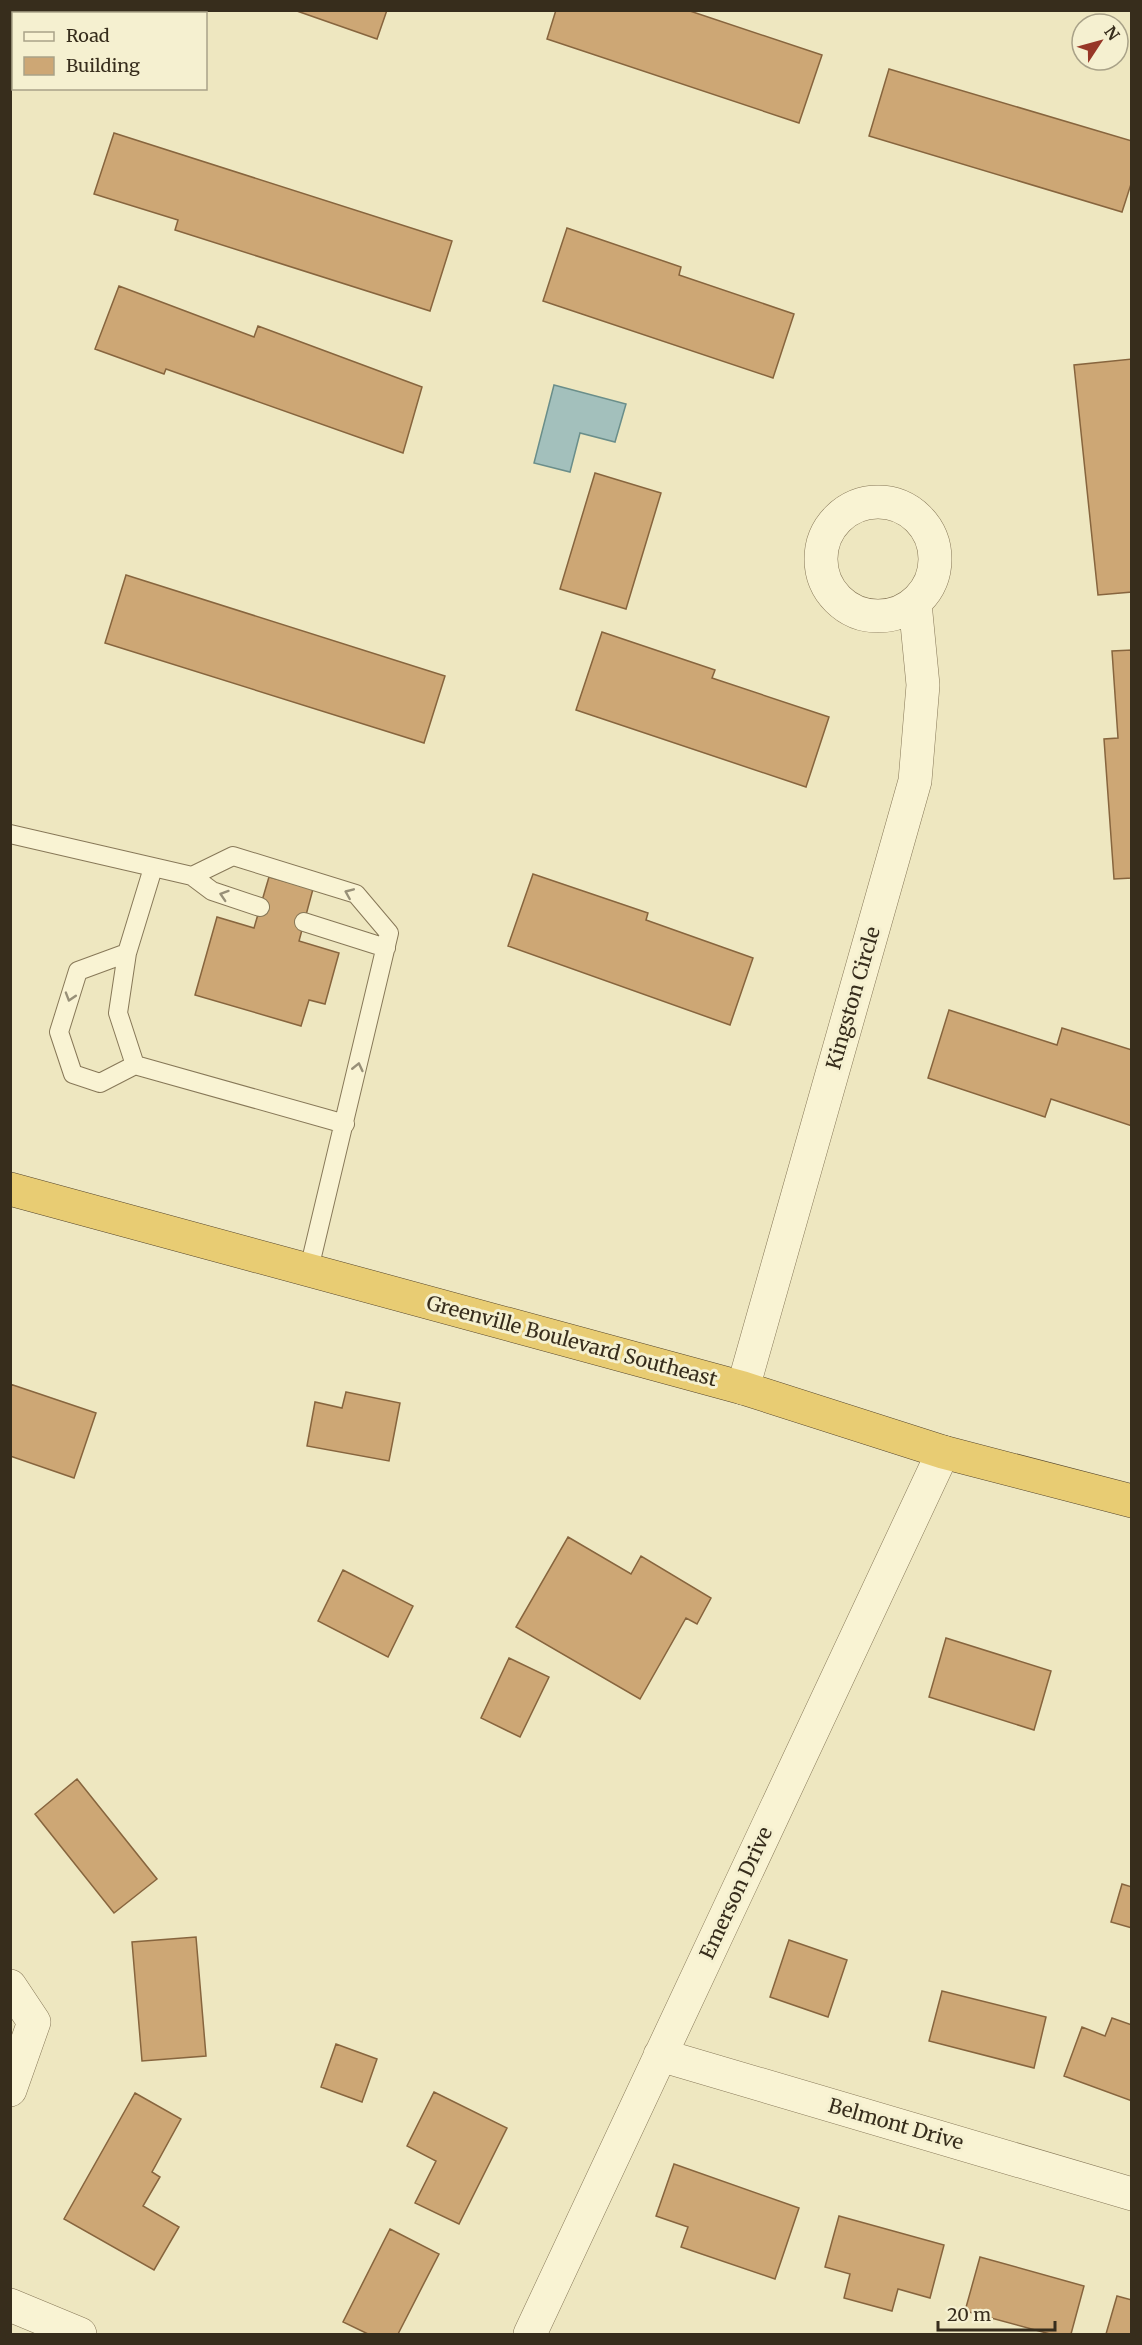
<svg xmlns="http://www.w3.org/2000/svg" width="1142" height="2345" font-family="Merriweather,serif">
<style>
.water{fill:#a3c0bc;stroke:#6a8e8a;stroke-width:1.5}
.building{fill:#cda775;stroke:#87653e;stroke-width:1.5}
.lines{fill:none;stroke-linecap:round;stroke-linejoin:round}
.service-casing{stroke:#877858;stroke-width:20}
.minor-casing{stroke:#877858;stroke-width:34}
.trunk-casing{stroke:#55452c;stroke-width:34}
.service{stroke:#f9f3d3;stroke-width:18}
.minor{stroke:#f9f3d3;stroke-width:33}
.trunk{stroke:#e8cc73;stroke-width:33}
.oneway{stroke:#989078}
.labels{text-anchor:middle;stroke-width:6;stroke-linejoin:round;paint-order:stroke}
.street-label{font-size:20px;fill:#372d1c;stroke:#f5f0d0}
</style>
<rect width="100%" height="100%" fill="#eee7c0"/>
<!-- water -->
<path class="water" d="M 554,385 L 626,404 L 615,442 L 580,433 L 570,472 L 534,463 Z"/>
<!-- building -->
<path class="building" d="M 294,10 L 387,10 L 377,39 Z
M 556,10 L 687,10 L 822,55 L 799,123 L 547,39 Z
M 889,69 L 1132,141 L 1132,181 L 1122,212 L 869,136 Z
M 114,133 L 452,241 L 430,311 L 175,230 L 178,220 L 94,194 Z
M 567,228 L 681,267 L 679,275 L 794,314 L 773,378 L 543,301 Z
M 119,286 L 254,337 L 258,326 L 422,387 L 403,453 L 166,369 L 164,374 L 95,349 Z
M 1132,359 L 1132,592 L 1098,595 L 1074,365 Z
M 595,473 L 661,493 L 626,609 L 560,589 Z
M 126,575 L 445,676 L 424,743 L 105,643 Z
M 602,632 L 715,670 L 712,678 L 829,717 L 806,787 L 576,710 Z
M 1132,650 L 1132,878 L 1114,879 L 1104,739 L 1118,738 L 1112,651 Z
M 533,874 L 648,913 L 646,920 L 753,958 L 730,1025 L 508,946 Z
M 269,877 L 313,889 L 299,941 L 339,953 L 325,1004 L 309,1000 L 301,1026 L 195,995 L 217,917 L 254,928 Z
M 949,1010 L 1057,1045 L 1062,1028 L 1132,1050 L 1132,1126 L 1051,1099 L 1045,1117 L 928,1078 Z
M 10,1384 L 96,1413 L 74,1478 L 10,1456 Z
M 346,1392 L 400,1403 L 389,1461 L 307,1446 L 315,1402 L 342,1408 Z
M 568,1537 L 631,1574 L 641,1556 L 711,1598 L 697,1624 L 686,1618 L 640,1699 L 516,1627 Z
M 343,1570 L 413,1606 L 388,1657 L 318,1621 Z
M 946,1638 L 1051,1671 L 1034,1730 L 929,1697 Z
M 509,1658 L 549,1677 L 520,1737 L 481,1718 Z
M 77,1779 L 157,1879 L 114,1913 L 35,1814 Z
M 1122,1884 L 1132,1887 L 1132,1928 L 1111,1922 Z
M 196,1937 L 206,2056 L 142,2061 L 132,1942 Z
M 789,1940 L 847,1960 L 828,2017 L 770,1997 Z
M 942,1991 L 1046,2017 L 1034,2068 L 929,2041 Z
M 1112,2018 L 1132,2025 L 1132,2101 L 1064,2076 L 1082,2027 L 1105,2036 Z
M 336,2044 L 377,2059 L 362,2102 L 321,2087 Z
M 434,2092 L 507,2128 L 459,2224 L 415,2203 L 436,2161 L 407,2146 Z
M 135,2093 L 181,2119 L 152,2172 L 160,2177 L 143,2206 L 179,2227 L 154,2270 L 64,2219 Z
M 674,2164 L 799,2208 L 775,2279 L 681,2247 L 688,2227 L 656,2216 Z
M 839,2216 L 944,2245 L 930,2298 L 898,2289 L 892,2311 L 844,2298 L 850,2274 L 825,2267 Z
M 390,2229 L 439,2254 L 398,2334 L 368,2334 L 343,2322 Z
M 980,2257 L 1084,2286 L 1071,2334 L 1050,2334 L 965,2311 Z
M 1117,2296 L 1132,2300 L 1132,2334 L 1106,2334 Z"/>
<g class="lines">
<defs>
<path id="service" d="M 10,834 L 192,876 L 233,856 L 356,894 L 389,933 L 309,1269
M 192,876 L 212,891 L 260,907
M 304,922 L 386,948
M 127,953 L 78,971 L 59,1032 L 73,1074 L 100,1083 L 135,1065 L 345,1124
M 135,1065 L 118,1013 L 127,953 L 153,868"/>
<path id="minor" d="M821 559a57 57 0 1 1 114 0a57 57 0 1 1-114 0Z
M 743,1388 L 915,781 L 923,685 L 915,603
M 10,1986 L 34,2022 L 10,2090
M 660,2055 L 1132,2194
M 10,2305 L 80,2334
M 530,2334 L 943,1452"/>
<path id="trunk" d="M 10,1189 L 743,1388 L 943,1452 L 1132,1501"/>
</defs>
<!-- service casing -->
<use href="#service" class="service-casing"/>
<!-- minor casing -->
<use href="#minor" class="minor-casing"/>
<!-- trunk casing -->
<use href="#trunk" class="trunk-casing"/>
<!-- service -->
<use href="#service" class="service"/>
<!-- minor -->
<use href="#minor" class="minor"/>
<!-- trunk -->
<use href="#trunk" class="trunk"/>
</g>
<!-- one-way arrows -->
<defs><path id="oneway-chevron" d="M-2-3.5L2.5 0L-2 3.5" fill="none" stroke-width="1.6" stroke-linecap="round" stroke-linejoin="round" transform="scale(1.5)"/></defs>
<g class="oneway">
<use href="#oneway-chevron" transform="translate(349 893) rotate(-157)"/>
<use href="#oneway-chevron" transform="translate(224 895) rotate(-162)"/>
<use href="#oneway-chevron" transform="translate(70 997) rotate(107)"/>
<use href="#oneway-chevron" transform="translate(358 1067) rotate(-77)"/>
</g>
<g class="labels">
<!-- street labels -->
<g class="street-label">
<text transform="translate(853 998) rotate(-74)" y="7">Kingston Circle</text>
<text transform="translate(572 1341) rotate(15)" y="7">Greenville Boulevard Southeast</text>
<text transform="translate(736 1893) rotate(-65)" y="7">Emerson Drive</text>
<text transform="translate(896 2124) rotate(16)" y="7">Belmont Drive</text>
</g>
</g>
<!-- border -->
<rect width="1142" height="2345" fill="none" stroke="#372d1c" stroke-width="24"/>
<!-- legend -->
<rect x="12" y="12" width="195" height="78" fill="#f5f0d0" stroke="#a9a288" stroke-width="1.5"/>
<rect x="24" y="32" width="30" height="9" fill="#f9f3d3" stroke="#a9a288" stroke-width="1.5"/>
<text x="66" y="42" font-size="18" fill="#372d1c">Road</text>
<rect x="24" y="57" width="30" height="18" fill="#cda775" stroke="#a9a288" stroke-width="1.5"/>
<text x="66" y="72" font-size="18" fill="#372d1c">Building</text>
<!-- north arrow -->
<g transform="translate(1100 42) rotate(54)"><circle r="28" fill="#f5f0d0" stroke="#a9a288" stroke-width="1.5"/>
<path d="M0-4.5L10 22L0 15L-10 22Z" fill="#973727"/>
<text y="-9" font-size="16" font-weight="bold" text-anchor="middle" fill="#372d1c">N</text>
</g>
<!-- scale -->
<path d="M938 2321v9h117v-9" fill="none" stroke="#372d1c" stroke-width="3"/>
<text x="947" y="2321" font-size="18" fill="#372d1c" stroke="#f5f0d0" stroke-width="4.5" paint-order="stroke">20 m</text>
</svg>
